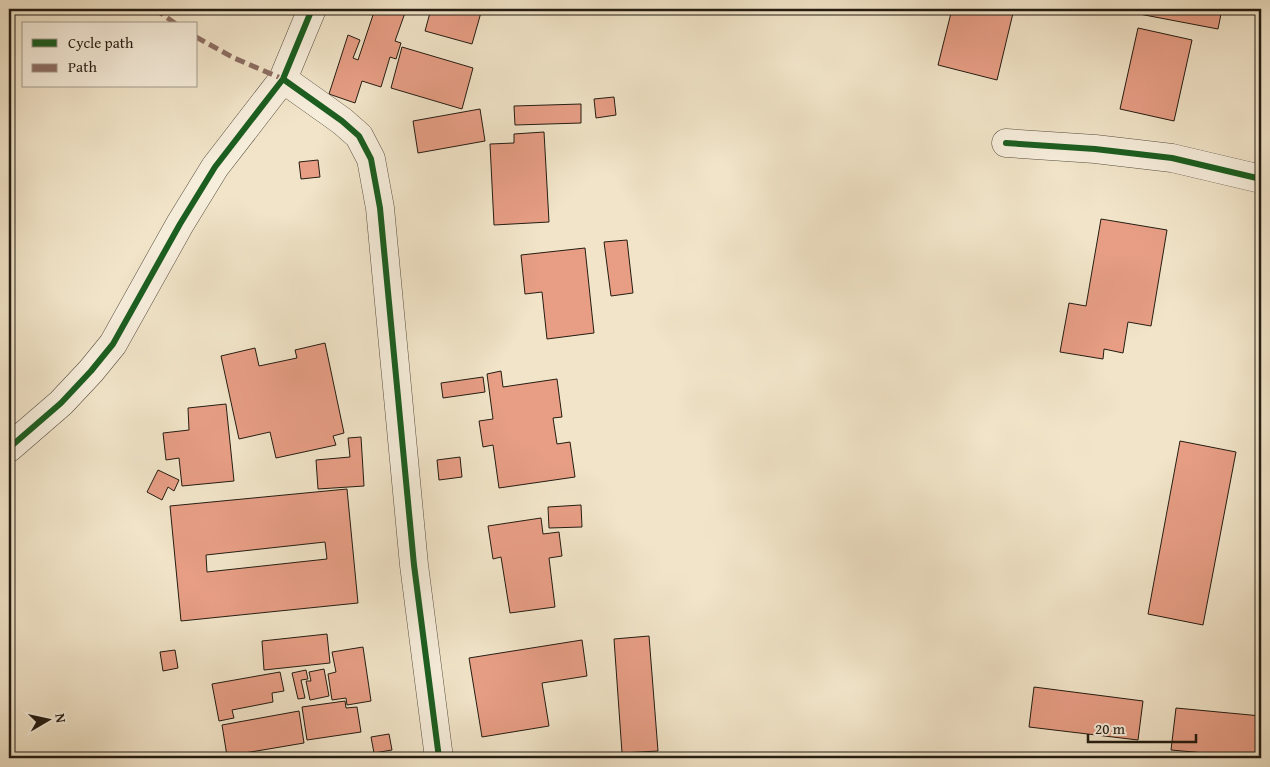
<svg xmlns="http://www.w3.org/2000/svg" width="1270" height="767" font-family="'Gentium Book Plus',serif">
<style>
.building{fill:#e79e85;stroke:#241c12;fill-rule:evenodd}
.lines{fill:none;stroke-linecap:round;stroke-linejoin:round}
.street-casing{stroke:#574e40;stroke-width:29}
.street{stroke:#f6eddb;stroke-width:28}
.quiet{stroke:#8d6e63;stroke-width:5;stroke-dasharray:10 5;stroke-linecap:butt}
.cycleway-casing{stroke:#f6eddb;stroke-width:9}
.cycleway{stroke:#1b5e20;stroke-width:6}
</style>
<rect width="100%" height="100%" fill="#f1e4c8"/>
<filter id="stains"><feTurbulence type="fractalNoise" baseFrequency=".004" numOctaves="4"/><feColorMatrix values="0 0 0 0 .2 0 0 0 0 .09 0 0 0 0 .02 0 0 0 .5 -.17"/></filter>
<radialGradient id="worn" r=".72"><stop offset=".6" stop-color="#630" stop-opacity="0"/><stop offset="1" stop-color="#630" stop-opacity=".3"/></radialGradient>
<!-- building -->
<path class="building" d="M 375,9 L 406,10 L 395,41 L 401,43 L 396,59 L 390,57 L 381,87 L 362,81 L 355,103 L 329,94 L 348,35 L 360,40 L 353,58 L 358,60 Z
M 431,9 L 482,9 L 472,44 L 425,31 Z
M 952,9 L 1014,9 L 997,80 L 938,65 Z
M 1113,9 L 1222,9 L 1218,29 Z
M 1138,28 L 1192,40 L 1174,121 L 1120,109 Z
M 402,47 L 473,68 L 462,109 L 391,88 Z
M 614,97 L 616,115 L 596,118 L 594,99 Z
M 581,104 L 581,123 L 515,125 L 514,106 Z
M 480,109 L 485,141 L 418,153 L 413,121 Z
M 544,132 L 549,222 L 494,225 L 490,144 L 514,143 L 514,134 Z
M 318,160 L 320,177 L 301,179 L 299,162 Z
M 1101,219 L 1167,230 L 1151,326 L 1128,322 L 1123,353 L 1104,349 L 1103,359 L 1060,352 L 1069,303 L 1086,306 Z
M 627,240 L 633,293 L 611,296 L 604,242 Z
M 585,248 L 594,333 L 547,339 L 542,292 L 525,294 L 521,255 Z
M 1261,270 L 1261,317 L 1256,316 Z
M 325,343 L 344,433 L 333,436 L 336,445 L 276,458 L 270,432 L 239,439 L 221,356 L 255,348 L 259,366 L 297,358 L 295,350 Z
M 501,371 L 503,387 L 557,379 L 562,417 L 553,418 L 557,444 L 570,442 L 575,477 L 499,488 L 493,445 L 483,447 L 479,421 L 493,419 L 487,374 Z
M 483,377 L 485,392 L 443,398 L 441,383 Z
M 226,404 L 234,481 L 182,486 L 179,458 L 166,460 L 163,433 L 189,430 L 188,408 Z
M 361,437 L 364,486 L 318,489 L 316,460 L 350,457 L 348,438 Z
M 1180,441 L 1236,452 L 1203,625 L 1148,614 Z
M 460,457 L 462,477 L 439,480 L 437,460 Z
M 158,470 L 179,480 L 174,491 L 168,487 L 162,500 L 147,492 Z
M 347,489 L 358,603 L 181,621 L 170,506 ZM 325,542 L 327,559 L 207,572 L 206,555 Z
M 581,505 L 582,527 L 549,528 L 548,507 Z
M 541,518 L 543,534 L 559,532 L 562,556 L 549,558 L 555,607 L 510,613 L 501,557 L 493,559 L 488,526 Z
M 327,634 L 330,663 L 264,670 L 262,641 Z
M 649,636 L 658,751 L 622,753 L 614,639 Z
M 582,640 L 587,676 L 542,683 L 549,726 L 482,737 L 469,658 Z
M 363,647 L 371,701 L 347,705 L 346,698 L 332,700 L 328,674 L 336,672 L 332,652 Z
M 175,650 L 178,668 L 163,671 L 160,652 Z
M 324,669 L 329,696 L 310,700 L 306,681 L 311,681 L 309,672 Z
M 306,670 L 308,679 L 301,680 L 305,698 L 298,699 L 292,673 Z
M 280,672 L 284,691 L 272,693 L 273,702 L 232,710 L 234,718 L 219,721 L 212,684 Z
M 1034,687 L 1143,701 L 1138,740 L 1029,727 Z
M 345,701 L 346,708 L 357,707 L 361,732 L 307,740 L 302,707 Z
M 1176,708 L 1261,716 L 1261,758 L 1171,750 Z
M 299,711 L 304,743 L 227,756 L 222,725 Z
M 389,734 L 392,750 L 374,753 L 371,737 Z"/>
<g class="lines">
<defs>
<path id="street" d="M 283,79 L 342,121 L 359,136 L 371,159 L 380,208 L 414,565 L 439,758
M 1006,143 L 1095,149 L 1172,158 L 1261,179
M 9,448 L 61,403 L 91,371 L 113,344 L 180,224 L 215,167 L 283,79 L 312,9"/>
</defs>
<!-- street casing -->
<use href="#street" class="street-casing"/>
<!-- street -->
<use href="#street" class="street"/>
<!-- quiet -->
<path class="quiet" d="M 155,9 L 176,24
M 196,37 L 234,58 L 283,79"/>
<defs>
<path id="cycleway" d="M 283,79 L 342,121 L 359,136 L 371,159 L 380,208 L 414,565 L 439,758
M 1006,143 L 1095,149 L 1172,158 L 1261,179
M 9,448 L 61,403 L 91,371 L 113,344 L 180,224 L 215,167 L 283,79 L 312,9"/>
</defs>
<!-- cycleway casing -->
<use href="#cycleway" class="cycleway-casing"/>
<!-- cycleway -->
<use href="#cycleway" class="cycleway"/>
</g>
<!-- margin -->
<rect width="1270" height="767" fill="none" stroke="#f1e4c8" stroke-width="30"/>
<rect x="10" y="10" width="1250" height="747" fill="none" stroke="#241c12" stroke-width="2.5"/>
<rect x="15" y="15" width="1240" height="737" fill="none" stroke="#241c12"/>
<!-- legend -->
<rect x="22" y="22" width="175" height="65" fill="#f6eddb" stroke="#a2998b"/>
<rect x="32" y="39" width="25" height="8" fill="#1b5e20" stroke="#a2998b"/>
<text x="68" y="48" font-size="15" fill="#241c12">Cycle path</text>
<rect x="32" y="64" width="25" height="8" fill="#8d6e63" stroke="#a2998b"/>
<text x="68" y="72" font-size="15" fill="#241c12">Path</text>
<!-- north arrow -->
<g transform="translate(48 720) rotate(81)" stroke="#f6eddb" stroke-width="4" paint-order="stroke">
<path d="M0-4L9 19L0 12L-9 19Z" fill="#241c12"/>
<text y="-8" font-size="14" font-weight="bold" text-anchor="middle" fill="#241c12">N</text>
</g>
<!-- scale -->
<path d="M1088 734v8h108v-8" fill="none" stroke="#241c12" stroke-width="2.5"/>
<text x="1095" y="734" font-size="15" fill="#241c12" stroke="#f6eddb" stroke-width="4" paint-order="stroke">20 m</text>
<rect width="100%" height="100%" filter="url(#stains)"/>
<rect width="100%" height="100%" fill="url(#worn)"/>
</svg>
